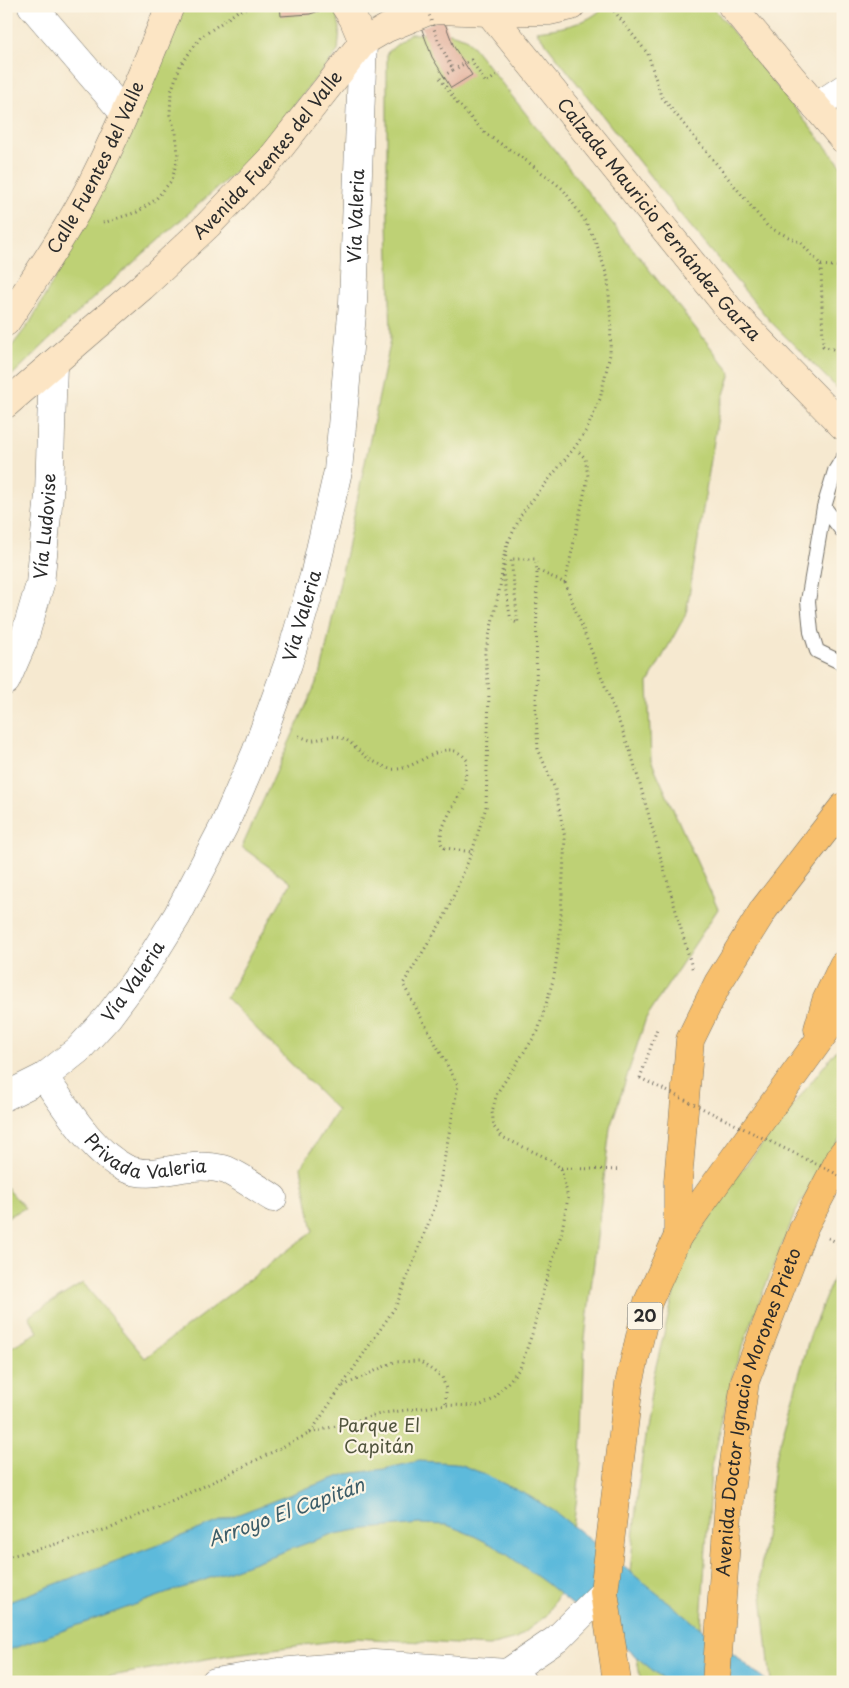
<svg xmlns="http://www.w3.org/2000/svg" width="849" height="1688" font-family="'Playpen Sans',sans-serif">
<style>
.green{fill:#bed174;stroke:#747e50}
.water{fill:#5dbadb;stroke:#447283}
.building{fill:#e1ab97}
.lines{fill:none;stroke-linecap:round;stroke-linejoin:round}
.lane-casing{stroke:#726e65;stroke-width:16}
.street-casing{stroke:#726e65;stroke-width:29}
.secondary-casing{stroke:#726e65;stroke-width:29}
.primary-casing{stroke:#726e65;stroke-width:29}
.path{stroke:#726e65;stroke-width:3;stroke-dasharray:1 4;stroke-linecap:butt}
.lane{stroke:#fff;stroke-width:14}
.street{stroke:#fff;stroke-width:28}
.secondary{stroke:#fce5c4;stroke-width:28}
.primary{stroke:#f8bf6c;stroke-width:28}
.path-bridge{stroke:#726e65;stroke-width:3;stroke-dasharray:1 4;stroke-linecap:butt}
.labels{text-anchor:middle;stroke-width:4.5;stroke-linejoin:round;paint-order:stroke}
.shield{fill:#fcf5e5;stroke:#6a6863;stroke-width:1}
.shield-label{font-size:16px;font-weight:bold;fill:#2b2b2b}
.street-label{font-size:18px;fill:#2b2b2b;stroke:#fcf5e5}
.park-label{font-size:18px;fill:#50543d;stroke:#fcf5e5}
.water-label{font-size:19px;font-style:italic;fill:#3c5d69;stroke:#fcf5e5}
</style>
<rect width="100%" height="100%" fill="#fcf5e5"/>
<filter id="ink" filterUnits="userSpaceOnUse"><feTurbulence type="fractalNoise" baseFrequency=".02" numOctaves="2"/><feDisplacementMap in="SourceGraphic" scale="10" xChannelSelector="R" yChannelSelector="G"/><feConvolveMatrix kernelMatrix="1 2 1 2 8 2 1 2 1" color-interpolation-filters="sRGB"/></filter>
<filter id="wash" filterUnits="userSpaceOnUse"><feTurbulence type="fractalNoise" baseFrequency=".0096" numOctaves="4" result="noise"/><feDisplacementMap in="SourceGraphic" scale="20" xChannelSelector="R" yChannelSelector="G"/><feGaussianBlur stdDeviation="1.12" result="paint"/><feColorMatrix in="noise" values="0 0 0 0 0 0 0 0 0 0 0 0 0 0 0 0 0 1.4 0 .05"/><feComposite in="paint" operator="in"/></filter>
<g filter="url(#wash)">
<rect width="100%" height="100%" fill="#f6e9d0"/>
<!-- green -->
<path class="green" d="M 184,6 L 335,6 L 340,28 L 338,51 L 254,155 L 89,302 L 6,381 L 6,354 L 31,321 L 83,228 L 164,56 Z
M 605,6 L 712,6 L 843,168 L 843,394 L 771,322 L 676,209 L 536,31 C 561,28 587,25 605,6 Z
M 450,33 L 466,38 L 731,373 L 719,410 L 686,614 L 648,683 L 651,760 L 718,909 L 646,1018 L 610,1128 L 585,1338 L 581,1463 L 567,1579 L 547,1615 L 516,1639 L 489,1646 L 356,1638 L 228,1655 L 78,1682 L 6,1682 L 6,1350 L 38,1332 L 29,1316 L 83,1283 L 145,1358 L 313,1231 L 301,1167 L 337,1110 L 226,998 L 291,883 L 242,847 L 321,672 L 391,339 L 387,180 L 387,53 L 409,34 Z
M 843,1042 L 843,1133 L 796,1211 L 763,1292 L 733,1373 L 711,1471 L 701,1623 L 695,1682 L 641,1682 L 627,1604 L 638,1488 L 653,1378 L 682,1261 L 734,1180 Z
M 6,1187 L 25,1208 L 6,1218 Z
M 843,1254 L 843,1682 L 771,1682 L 760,1575 L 775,1460 L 811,1333 Z"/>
<!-- water -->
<path class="water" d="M 419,1461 L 456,1463 L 482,1473 L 529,1496 L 554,1511 L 768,1682 L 667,1682 L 546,1583 L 498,1548 L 472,1535 L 447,1525 L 419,1524 L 357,1530 L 330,1535 L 6,1651 L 6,1603 L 315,1485 L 347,1474 L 384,1469 Z"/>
<g id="blocks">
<!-- building -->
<path class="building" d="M 280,6 L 331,6 L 331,7 L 310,14 L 281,16 Z
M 443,18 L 454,47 L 472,75 L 451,88 L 432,57 L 421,27 Z"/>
</g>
</g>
<g filter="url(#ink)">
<use href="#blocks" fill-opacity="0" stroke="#726e65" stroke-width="1"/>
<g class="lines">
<defs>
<path id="lane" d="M 843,458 L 835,471 L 824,507 L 808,601 L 811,632 L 817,651 L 840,662 L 843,661
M 824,507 L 843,532"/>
<g id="street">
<path d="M 32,6 L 124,113"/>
<path d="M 816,107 L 843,89"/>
<path id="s1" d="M 6,681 L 23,642 L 40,584 L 49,495 L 53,364"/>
<path id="s2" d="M 44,1077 C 66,1107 91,1151 125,1168 C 148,1179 169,1168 193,1167 C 202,1166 214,1167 223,1169 C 233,1171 262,1191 273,1198"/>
<path id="s3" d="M 6,1096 L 44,1077 L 78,1050 L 108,1017 L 144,969 L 177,916 L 224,826 L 256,752 L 288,664 L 314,576 L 338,471 L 353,303 L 363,42"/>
<path d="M 507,1673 L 557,1639 L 604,1592"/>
<path d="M 215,1682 L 279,1672 L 374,1664 L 507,1673 L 522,1682"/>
</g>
<g id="secondary">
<path d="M 345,6 L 353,18 L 363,42"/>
<path id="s4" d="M 484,6 L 730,310 L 843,426"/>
<path d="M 732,6 L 843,139"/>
<path id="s5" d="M 6,322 C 35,278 68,230 92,183 C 121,126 146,66 170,6"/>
<path id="s6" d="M 6,404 L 142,287 L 208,225 L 271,159 L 363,42 L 387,28 L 426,12 L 439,10 L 489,12 L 549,11 L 571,6"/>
</g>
<g id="primary">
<path d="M 818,1029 L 826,1001 L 843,965"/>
<path d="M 678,1236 L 678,1181 L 690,1040 L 718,983 L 764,909 L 843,807"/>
<path d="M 617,1682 L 604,1592 L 629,1384 L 648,1302 L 678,1236 L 843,1007"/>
<path id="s7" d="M 716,1682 L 729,1500 L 745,1381 L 804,1227 L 843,1153"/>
</g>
</defs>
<!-- lane casing -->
<use href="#lane" class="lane-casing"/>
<!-- street casing -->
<use href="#street" class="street-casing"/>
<!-- secondary casing -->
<use href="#secondary" class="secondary-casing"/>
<!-- primary casing -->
<use href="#primary" class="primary-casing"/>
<!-- path -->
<path class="path" d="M 611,7 L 648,54 L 661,96 L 768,227 L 801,243 L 821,265 L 823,346 L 843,352
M 453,70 L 471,60 L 486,83 L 500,73
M 103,223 L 137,212 L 155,200 L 172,180 L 178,155 L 176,133 L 170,115 L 171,92 L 180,66 L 200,38 L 238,11 L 255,6
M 821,265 L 843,267
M 508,541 L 503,574 L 511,621 L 518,623 L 511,559 L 535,559 L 537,570
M 565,583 L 631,753 L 693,971
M 299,736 C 302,737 306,739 310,740 C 319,741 330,734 340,737 C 350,740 356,749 364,755 C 369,760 375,762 381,765 C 384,766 388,769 391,769 C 419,772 444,732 467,760 C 466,769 466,779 463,788 C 458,800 430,839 445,848 L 472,852
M 640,1078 L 657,1029
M 561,1168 L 621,1170
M 828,1238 L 841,1244 L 843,1242
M 343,1386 L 394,1362 L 419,1361 L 442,1377 L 446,1389 L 446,1405
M 310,1433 L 384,1413 L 446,1405 L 479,1406 L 494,1399 L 520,1368 L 532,1334 L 546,1281 L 561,1235 L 568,1198 L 561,1168 L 547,1158 L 502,1137 L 494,1127 L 492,1112 L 497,1093 L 538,1031 L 554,977 L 560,933 L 565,838 L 555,789 L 538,749 L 536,714 L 537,570 L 565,583 L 588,476 L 585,458 L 577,450
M 6,1557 L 39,1549 L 111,1528 L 211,1483 L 310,1433 L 396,1306 L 436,1204 L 458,1085 L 403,984 L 445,916 L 472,852 L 486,807 L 489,692"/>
<!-- lane -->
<use href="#lane" class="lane"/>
<!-- street -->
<use href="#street" class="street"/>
<!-- secondary -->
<use href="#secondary" class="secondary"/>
<!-- primary -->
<use href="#primary" class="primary"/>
<!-- path-bridge -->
<path class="path-bridge" d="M 426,6 L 438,40 L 453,70 L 440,78 L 457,103 L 486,134 L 524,159 L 563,189 L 585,221 L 597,245 L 608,279 L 611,325 L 610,354 L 600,399 L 587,429 L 575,447 L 522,513 L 505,549 L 500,587 L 485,654 L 489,692
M 640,1078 L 843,1177"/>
</g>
</g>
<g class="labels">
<!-- shield labels -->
<rect class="shield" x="627.5" y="1302.5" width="35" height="27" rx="4"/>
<g class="shield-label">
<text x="645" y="1322">20</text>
</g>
<!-- street labels -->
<g class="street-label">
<text dy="6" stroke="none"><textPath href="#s6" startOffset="362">Avenida Fuentes del Valle</textPath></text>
<text dy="6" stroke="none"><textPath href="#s5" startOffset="179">Calle Fuentes del Valle</textPath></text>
<text dy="6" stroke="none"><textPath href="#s3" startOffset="984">Vía Valeria</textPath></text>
<text dy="6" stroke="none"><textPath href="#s4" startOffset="276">Calzada Mauricio Fernández Garza</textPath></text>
<text dy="6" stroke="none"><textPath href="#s1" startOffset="161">Vía Ludovise</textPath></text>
<text dy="6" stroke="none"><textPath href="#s3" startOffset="579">Vía Valeria</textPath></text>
<text dy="6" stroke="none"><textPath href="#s3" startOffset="174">Vía Valeria</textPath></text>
<text dy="6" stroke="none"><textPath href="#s2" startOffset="140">Privada Valeria</textPath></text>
<text dy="6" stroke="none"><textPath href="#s7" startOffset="275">Avenida Doctor Ignacio Morones Prieto</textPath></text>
</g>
<!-- park labels -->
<g class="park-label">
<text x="379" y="1432">Parque El<tspan x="379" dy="21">Capitán</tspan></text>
</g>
<!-- water labels -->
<g class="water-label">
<text transform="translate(286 1512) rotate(-20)" y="7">Arroyo El Capitán</text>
</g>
</g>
<!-- margin -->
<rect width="849" height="1688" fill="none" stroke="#fcf5e5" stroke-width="25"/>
</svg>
